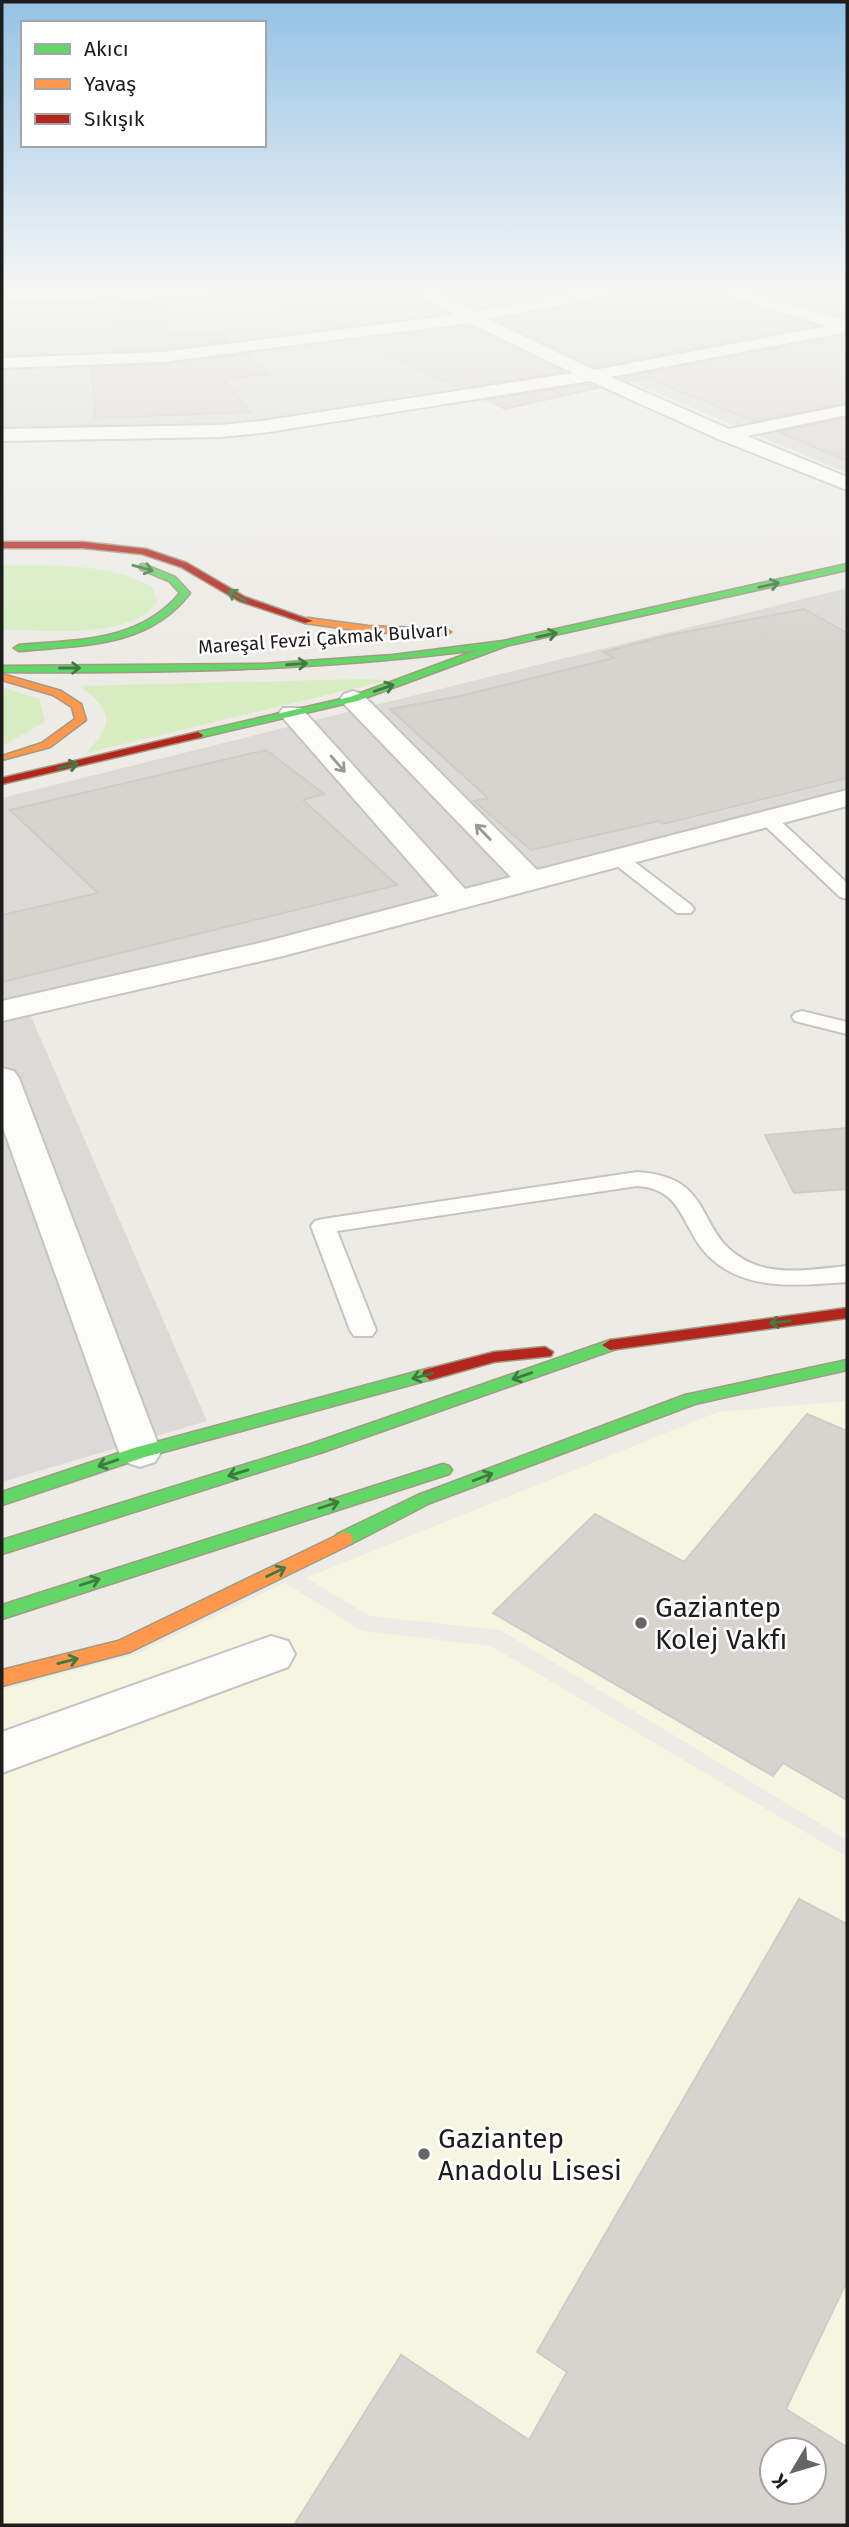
<svg xmlns="http://www.w3.org/2000/svg" width="849" height="2527" font-family="'Fira Sans',sans-serif">
<style>
.residential{fill:#dbdad7}
.education{fill:#f6f6e0;fill-rule:evenodd}
.grass{fill:#d7edc1}
.building{fill:#d7d4d0;stroke:#cfccc7;stroke-width:2;fill-rule:evenodd}
.lines{fill:none;stroke-linecap:round;stroke-linejoin:round}
.lane-casing{stroke:#c4c4c2;stroke-width:4}
.street-casing{stroke:#c4c4c2;stroke-width:4}
.fast-casing{stroke:#a29a82;stroke-width:3}
.slow-casing{stroke:#a29a82;stroke-width:3}
.jam-casing{stroke:#a29a82;stroke-width:3}
.lane{fill:#fcfcfb;fill-rule:evenodd}
.street{fill:#fcfcfb;fill-rule:evenodd}
.fast{fill:#63d668;fill-rule:evenodd}
.slow{fill:#ff974d;fill-rule:evenodd}
.jam{fill:#b3261e;fill-rule:evenodd}
.oneway{stroke:#407a42}
.oneway2{stroke:#989897}
.poi-dot{fill:#656563;stroke:#fff;stroke-width:2.5}
.labels{text-anchor:middle;stroke-width:5;stroke-linejoin:round;paint-order:stroke}
.far-street-label{font-size:19px;fill:#1d1d1d;stroke:#fff}
.near-poi-label{font-size:28px;fill:#1d1d1d;stroke:#fff;text-anchor:start}
</style>
<rect width="100%" height="100%" fill="#ecebe6"/>
<!-- residential -->
<path class="residential" d="M 7,291 L 847,291 L 847,473 L 610,373 L 422,409 L 2,440 L 2,299 Z
M 847,588 L 847,791 L 29,1012 L 207,1421 L 2,1482 L 2,798 Z"/>
<!-- education -->
<path class="education" d="M 847,1401 L 847,1840 L 500,1630 L 370,1616 L 306,1578 L 718,1412 Z
M 285,1583 L 362,1631 L 491,1646 L 847,1857 L 847,2525 L 2,2525 L 2,1690 L 136,1654 ZM 772,2450 L 814,2450 L 814,2492 L 772,2492 Z"/>
<!-- grass -->
<path class="grass" d="M 2,565 C 53,566 106,562 153,587 L 157,603 C 127,640 46,630 2,630 Z
M 361,679 L 389,680 L 86,753 C 115,723 113,711 80,686 Z
M 2,687 L 39,699 L 45,722 L 2,746 Z"/>
<!-- building -->
<path class="building" d="M 250,291 L 412,291 L 447,313 L 331,328 Z
M 437,291 L 542,291 L 554,294 L 475,309 Z
M 677,291 L 698,291 L 816,325 L 594,367 L 496,320 L 583,303 L 594,306 Z
M 817,291 L 847,291 L 847,318 L 780,299 Z
M 125,302 L 171,302 L 164,334 L 222,335 L 230,341 L 162,349 L 98,352 Z
M 470,326 L 564,372 L 460,388 L 357,340 Z
M 847,335 L 847,403 L 753,421 L 646,377 L 627,381 L 620,378 Z
M 245,354 L 269,374 L 223,379 L 250,412 L 95,418 L 92,367 L 162,365 Z
M 590,384 L 598,388 L 505,409 L 487,400 Z
M 847,418 L 847,461 L 779,432 Z
M 804,609 L 847,633 L 847,778 L 663,824 L 659,821 L 531,850 L 474,801 L 488,798 L 390,709 L 460,696 L 614,658 L 603,652 L 665,636 Z
M 266,750 L 324,794 L 303,800 L 397,885 L 2,982 L 2,915 L 98,893 L 10,810 Z
M 847,1128 L 847,1189 L 794,1193 L 765,1135 Z
M 807,1414 L 847,1431 L 847,1800 L 783,1763 L 773,1776 L 493,1613 L 595,1514 L 684,1562 Z
M 799,1899 L 847,1924 L 847,2281 L 786,2409 L 847,2447 L 847,2525 L 294,2525 L 401,2355 L 529,2440 L 567,2372 L 537,2352 ZM 772,2450 L 814,2450 L 814,2492 L 772,2492 Z"/>
<g class="lines">
<defs>
<path id="lane" d="M 768,814 L 774,815 L 847,883 L 847,899 L 840,897 L 762,823 L 759,819 Z
M 618,852 L 624,854 L 691,905 L 694,909 L 691,913 L 677,913 L 612,862 L 609,858 Z
M 802,1011 L 847,1022 L 847,1034 L 795,1021 L 792,1017 L 795,1013 Z
M 637,1172 C 722,1177 690,1240 756,1265 C 784,1275 818,1269 847,1266 L 847,1282 C 803,1285 749,1292 713,1260 C 680,1232 687,1189 637,1186 L 337,1231 L 376,1330 L 372,1336 L 354,1336 L 350,1330 L 311,1226 L 315,1221 L 323,1219 Z"/>
<path id="street" d="M 2,291 L 210,291 L 212,293 L 204,298 L 3,301 Z
M 414,291 L 432,291 L 475,312 L 585,291 L 613,291 L 606,296 L 488,319 L 594,370 L 827,326 L 723,294 L 721,291 L 743,291 L 847,321 L 847,332 L 611,377 L 729,429 L 847,405 L 847,415 L 747,436 L 847,477 L 847,490 L 718,439 L 590,381 L 262,433 L 220,437 L 2,441 L 2,429 L 220,425 L 262,421 L 573,373 L 470,323 L 162,362 L 2,368 L 2,358 L 162,352 L 455,315 Z
M 353,691 L 362,694 L 537,870 L 847,790 L 847,806 L 283,956 L 2,1021 L 2,1001 L 268,941 L 439,896 L 283,718 L 279,713 L 283,708 L 301,708 L 465,889 L 511,877 L 344,704 L 340,699 L 344,694 Z
M 2,1068 L 14,1071 L 19,1078 L 161,1452 L 155,1462 L 140,1467 L 125,1462 L 119,1452 L 2,1125 Z
M 271,1636 L 288,1641 L 295,1654 L 288,1667 L 2,1773 L 2,1732 Z"/>
<path id="fast" d="M 143,564 L 175,577 L 190,593 C 148,648 82,645 19,651 L 14,648 L 19,645 C 77,640 140,642 180,593 L 169,581 L 140,569 L 140,565 Z
M 847,564 L 847,570 L 506,646 L 357,701 L 198,738 L 193,735 L 194,733 L 350,697 L 477,650 C 318,671 162,673 2,672 L 2,666 L 263,664 L 393,655 L 503,641 Z
M 610,1340 L 616,1341 L 618,1345 L 616,1349 L 323,1452 L 2,1554 L 2,1540 L 311,1444 Z
M 847,1360 L 847,1370 L 695,1404 L 430,1503 L 351,1544 L 337,1544 L 335,1539 L 337,1534 L 418,1495 L 685,1395 Z
M 430,1368 L 436,1370 L 438,1374 L 436,1378 L 145,1457 L 2,1505 L 2,1492 L 134,1448 Z
M 443,1464 L 449,1466 L 452,1470 L 449,1474 L 2,1619 L 2,1605 Z"/>
<path id="slow" d="M 308,618 L 368,626 L 446,629 L 451,632 L 446,635 L 368,632 L 305,623 L 305,619 Z
M 2,674 L 61,691 L 81,704 L 86,720 L 50,747 L 2,760 L 2,756 L 42,743 L 75,719 L 72,707 L 53,695 L 2,680 Z
M 344,1532 L 351,1534 L 353,1539 L 351,1544 L 130,1652 L 2,1686 L 2,1670 L 118,1641 Z"/>
<path id="jam" d="M 2,542 L 83,542 L 146,549 L 187,563 L 245,597 L 313,621 L 305,623 L 239,601 L 181,567 L 142,554 L 83,548 L 2,548 Z
M 198,732 L 203,735 L 202,737 L 2,784 L 2,778 Z
M 847,1308 L 847,1318 L 610,1350 L 602,1345 L 610,1340 Z
M 545,1347 L 553,1352 L 551,1356 L 494,1362 L 430,1380 L 422,1374 L 424,1370 L 494,1352 Z"/>
</defs>
<!-- lane casing -->
<use href="#lane" class="lane-casing"/>
<!-- street casing -->
<use href="#street" class="street-casing"/>
<!-- fast casing -->
<use href="#fast" class="fast-casing"/>
<!-- slow casing -->
<use href="#slow" class="slow-casing"/>
<!-- jam casing -->
<use href="#jam" class="jam-casing"/>
<!-- lane -->
<use href="#lane" class="lane"/>
<!-- street -->
<use href="#street" class="street"/>
<!-- fast -->
<use href="#fast" class="fast"/>
<!-- slow -->
<use href="#slow" class="slow"/>
<!-- jam -->
<use href="#jam" class="jam"/>
</g>
<!-- one-way arrows -->
<defs><path id="oneway-shaft" d="M-6 0H5M1.5-3L5.5 0L1.5 3" fill="none" stroke-width="1.6" stroke-linecap="round" stroke-linejoin="round" transform="scale(1.75)"/></defs>
<g class="oneway">
<use href="#oneway-shaft" transform="translate(143 568) rotate(15)"/>
<use href="#oneway-shaft" transform="translate(769 585) rotate(-13)"/>
<use href="#oneway-shaft" transform="translate(237 596) rotate(-150)"/>
<use href="#oneway-shaft" transform="translate(547 635) rotate(-12)"/>
<use href="#oneway-shaft" transform="translate(297 664) rotate(-4)"/>
<use href="#oneway-shaft" transform="translate(70 668)"/>
<use href="#oneway-shaft" transform="translate(384 688) rotate(-19)"/>
<use href="#oneway-shaft" transform="translate(68 766) rotate(-13)"/>
<use href="#oneway-shaft" transform="translate(780 1322) rotate(172)"/>
<use href="#oneway-shaft" transform="translate(422 1376) rotate(165)"/>
<use href="#oneway-shaft" transform="translate(522 1376) rotate(161)"/>
<use href="#oneway-shaft" transform="translate(108 1463) rotate(161)"/>
<use href="#oneway-shaft" transform="translate(238 1473) rotate(163)"/>
<use href="#oneway-shaft" transform="translate(483 1477) rotate(-21)"/>
<use href="#oneway-shaft" transform="translate(329 1505) rotate(-18)"/>
<use href="#oneway-shaft" transform="translate(276 1572) rotate(-26)"/>
<use href="#oneway-shaft" transform="translate(90 1582) rotate(-18)"/>
<use href="#oneway-shaft" transform="translate(68 1661) rotate(-14)"/>
</g>
<g class="oneway2">
<use href="#oneway-shaft" transform="translate(338 764) rotate(49)"/>
<use href="#oneway-shaft" transform="translate(483 832) rotate(-134)"/>
</g>
<!-- sky -->
<linearGradient id="sky" x2="0" y2="1"><stop stop-color="#94c2e6"/><stop offset="0.45" stop-color="#f6f6f4"/><stop offset="1" stop-color="#f6f6f4" stop-opacity="0"/></linearGradient>
<rect width="849" height="644" fill="url(#sky)"/>
<!-- markers -->
<g class="poi-dot">
<circle cx="641" cy="1623" r="7"/>
<circle cx="424" cy="2154" r="7"/>
</g>
<g class="labels">
<!-- far-street labels -->
<g class="far-street-label">
<text transform="translate(323 638) rotate(-4)" y="7">Mareşal Fevzi Çakmak Bulvarı</text>
</g>
<!-- near-poi labels -->
<g class="near-poi-label">
<text x="655" y="1617">Gaziantep<tspan x="655" dy="32">Kolej Vakfı</tspan></text>
<text x="438" y="2148">Gaziantep<tspan x="438" dy="32">Anadolu Lisesi</tspan></text>
</g>
</g>
<!-- border -->
<rect width="849" height="2527" fill="none" stroke="#1d1d1d" stroke-width="7"/>
<!-- legend -->
<rect x="21" y="21" width="245" height="126" fill="#ffffff" stroke="#a5a5a5" stroke-width="2"/>
<rect x="35" y="44" width="35" height="10" fill="#63d668" stroke="#a5a5a5" stroke-width="2"/>
<text x="84" y="56" font-size="21" fill="#1d1d1d">Akıcı</text>
<rect x="35" y="79" width="35" height="10" fill="#ff974d" stroke="#a5a5a5" stroke-width="2"/>
<text x="84" y="91" font-size="21" fill="#1d1d1d">Yavaş</text>
<rect x="35" y="114" width="35" height="10" fill="#b3261e" stroke="#a5a5a5" stroke-width="2"/>
<text x="84" y="126" font-size="21" fill="#1d1d1d">Sıkışık</text>
<!-- north arrow -->
<g transform="translate(793 2471) rotate(232)"><circle r="33" fill="#ffffff" stroke="#a5a5a5" stroke-width="2"/>
<path d="M0-5L12 26L0 18L-12 26Z" fill="#656563"/>
<text y="-10" font-size="19" font-weight="bold" text-anchor="middle" fill="#1d1d1d">K</text>
</g>
</svg>
